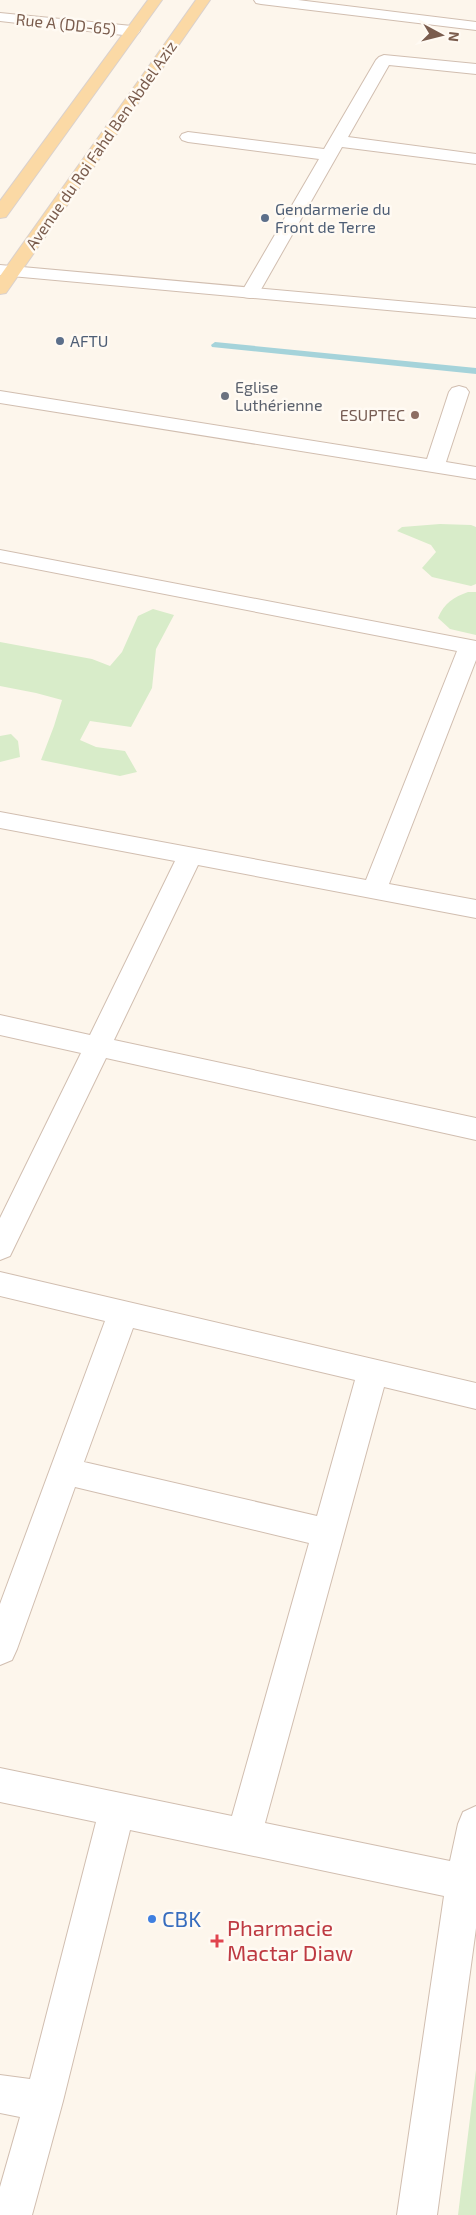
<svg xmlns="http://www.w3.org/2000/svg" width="476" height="2215" font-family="'Exo 2',sans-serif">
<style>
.green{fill:#d8ecc9}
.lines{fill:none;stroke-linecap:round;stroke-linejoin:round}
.stream{fill:#a5d3da;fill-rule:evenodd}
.minor-casing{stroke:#d1beb0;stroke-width:2}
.tertiary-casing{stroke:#d1beb0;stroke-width:2}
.primary-casing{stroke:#dad1cd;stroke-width:2}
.minor{fill:#fff;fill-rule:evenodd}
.tertiary{fill:#fff;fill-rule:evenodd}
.primary{fill:#fbd9a5;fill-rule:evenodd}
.service-dot{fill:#5c6f8a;stroke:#fffaf3;stroke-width:2}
.worship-dot{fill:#6b7280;stroke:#fffaf3;stroke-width:2}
.education-dot{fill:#8d6e63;stroke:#fffaf3;stroke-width:2}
.shop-dot{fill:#3f7fe0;stroke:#fffaf3;stroke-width:2}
.health-dot{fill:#e0444e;stroke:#fffaf3;stroke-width:2}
.labels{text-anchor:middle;stroke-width:5;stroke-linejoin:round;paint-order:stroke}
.far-street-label{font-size:16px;fill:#7a5c4d;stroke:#fffaf3}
.far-service-label{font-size:16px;fill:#4e5e75;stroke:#fffaf3;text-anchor:start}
.far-worship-label{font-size:16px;fill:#5b616d;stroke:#fffaf3;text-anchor:start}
.far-education-label{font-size:16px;fill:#785e54;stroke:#fffaf3;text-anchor:end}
.near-shop-label{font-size:22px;fill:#366cbe;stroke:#fffaf3;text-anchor:start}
.near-health-label{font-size:22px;fill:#be3a42;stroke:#fffaf3;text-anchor:start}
</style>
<rect width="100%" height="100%" fill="#fdf6ec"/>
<!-- green -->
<path class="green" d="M 440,524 L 471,525 L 476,527 L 476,584 L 471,586 L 432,577 L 422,568 L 436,552 L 431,545 L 397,531 L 402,527 Z
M 468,592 L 476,592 L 476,635 L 450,629 L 438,618 C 444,603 454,597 468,592 Z
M 153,609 L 174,615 L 156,649 L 152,688 L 131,727 L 90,721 L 80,740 L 96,747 L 125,751 L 137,772 L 120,776 L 41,760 L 54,726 L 62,700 L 36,693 L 0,686 L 0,642 L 92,659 L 110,666 L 122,652 L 138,616 Z
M 11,734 L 18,741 L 20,757 L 0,762 L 0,736 Z
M 476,2070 L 476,2215 L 458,2215 Z"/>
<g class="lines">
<!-- stream -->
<path class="stream" d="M 215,342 L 476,368 L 476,374 L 212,347 L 211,345 Z"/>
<defs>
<path id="minor" d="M 254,0 L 298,0 L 476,22 L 476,30 L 261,4 L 256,3 Z
M 0,13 L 132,26 L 137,28 L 140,31 L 137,34 L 132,36 L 0,21 Z
M 384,55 L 476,64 L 476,74 L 389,65 L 348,137 L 476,154 L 476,164 L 342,147 L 259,293 L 256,297 L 250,298 L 244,297 L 241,293 L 319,159 L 188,142 L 182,140 L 180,137 L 182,134 L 188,132 L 324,149 L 376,60 L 379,57 Z
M 459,386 L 466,388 L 469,392 L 446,462 L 476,467 L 476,479 L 0,403 L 0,391 L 427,459 L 449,392 L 452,388 Z
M 0,550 L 476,641 L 476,660 L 389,884 L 476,900 L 476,918 L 198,865 L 114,1040 L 476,1118 L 476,1140 L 106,1058 L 10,1256 L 0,1260 L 0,1218 L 81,1053 L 0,1035 L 0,1015 L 90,1035 L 175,861 L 0,828 L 0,812 L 366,880 L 457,651 L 0,562 Z
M 0,1272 L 476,1383 L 476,1409 L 384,1387 L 265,1823 L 450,1861 L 458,1824 L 463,1812 L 476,1806 L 476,1928 L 437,2215 L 397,2215 L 444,1896 L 130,1830 L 63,2101 L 32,2215 L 0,2215 L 0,2187 L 20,2117 L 0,2113 L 0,2075 L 30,2079 L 96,1822 L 0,1802 L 0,1768 L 232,1816 L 309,1543 L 75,1487 L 17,1649 L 12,1660 L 0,1665 L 0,1604 L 105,1321 L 0,1296 ZM 133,1328 L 355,1380 L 317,1516 L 84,1462 Z"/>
<path id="tertiary" d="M 0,265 L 476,308 L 476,318 L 0,275 Z"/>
<path id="primary" d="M 148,0 L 162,0 L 6,217 L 0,218 L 0,201 Z
M 196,0 L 210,0 L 6,293 L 0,294 L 0,276 Z"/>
</defs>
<!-- minor casing -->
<use href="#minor" class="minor-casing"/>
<!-- tertiary casing -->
<use href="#tertiary" class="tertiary-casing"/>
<!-- primary casing -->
<use href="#primary" class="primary-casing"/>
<!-- minor -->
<use href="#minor" class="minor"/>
<!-- tertiary -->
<use href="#tertiary" class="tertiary"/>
<!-- primary -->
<use href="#primary" class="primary"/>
</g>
<!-- markers -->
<g class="service-dot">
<circle cx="265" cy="218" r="5"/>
<circle cx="60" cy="341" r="5"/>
</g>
<circle class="worship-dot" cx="225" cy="396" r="5"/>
<circle class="education-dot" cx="415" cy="415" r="5"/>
<circle class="shop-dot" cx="152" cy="1919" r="5"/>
<path class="health-dot" d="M214.5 1933.5h5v5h5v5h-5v5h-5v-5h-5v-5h5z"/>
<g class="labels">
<!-- far-street labels -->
<g class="far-street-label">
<text transform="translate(66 24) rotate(6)" y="6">Rue A (DD-65)</text>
<text transform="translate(101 145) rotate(-55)" y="6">Avenue du Roi Fahd Ben Abdel Aziz</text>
</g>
<!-- far-service labels -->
<g class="far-service-label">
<text x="275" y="215">Gendarmerie du<tspan x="275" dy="18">Front de Terre</tspan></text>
<text x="70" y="347">AFTU</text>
</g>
<!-- far-worship labels -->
<g class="far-worship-label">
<text x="235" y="393">Eglise<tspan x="235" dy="18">Luthérienne</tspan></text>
</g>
<!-- far-education labels -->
<g class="far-education-label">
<text x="405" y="421">ESUPTEC</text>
</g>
<!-- near-shop labels -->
<g class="near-shop-label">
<text x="162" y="1927">CBK</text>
</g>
<!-- near-health labels -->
<g class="near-health-label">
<text x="227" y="1936">Pharmacie<tspan x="227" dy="25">Mactar Diaw</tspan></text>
</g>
</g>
<!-- north arrow -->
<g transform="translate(441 35) rotate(97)" stroke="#fffaf3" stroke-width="4" paint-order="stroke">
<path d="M0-4L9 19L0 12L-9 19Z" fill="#7a5c4d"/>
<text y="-8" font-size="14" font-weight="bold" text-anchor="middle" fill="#7a5c4d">N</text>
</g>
</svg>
